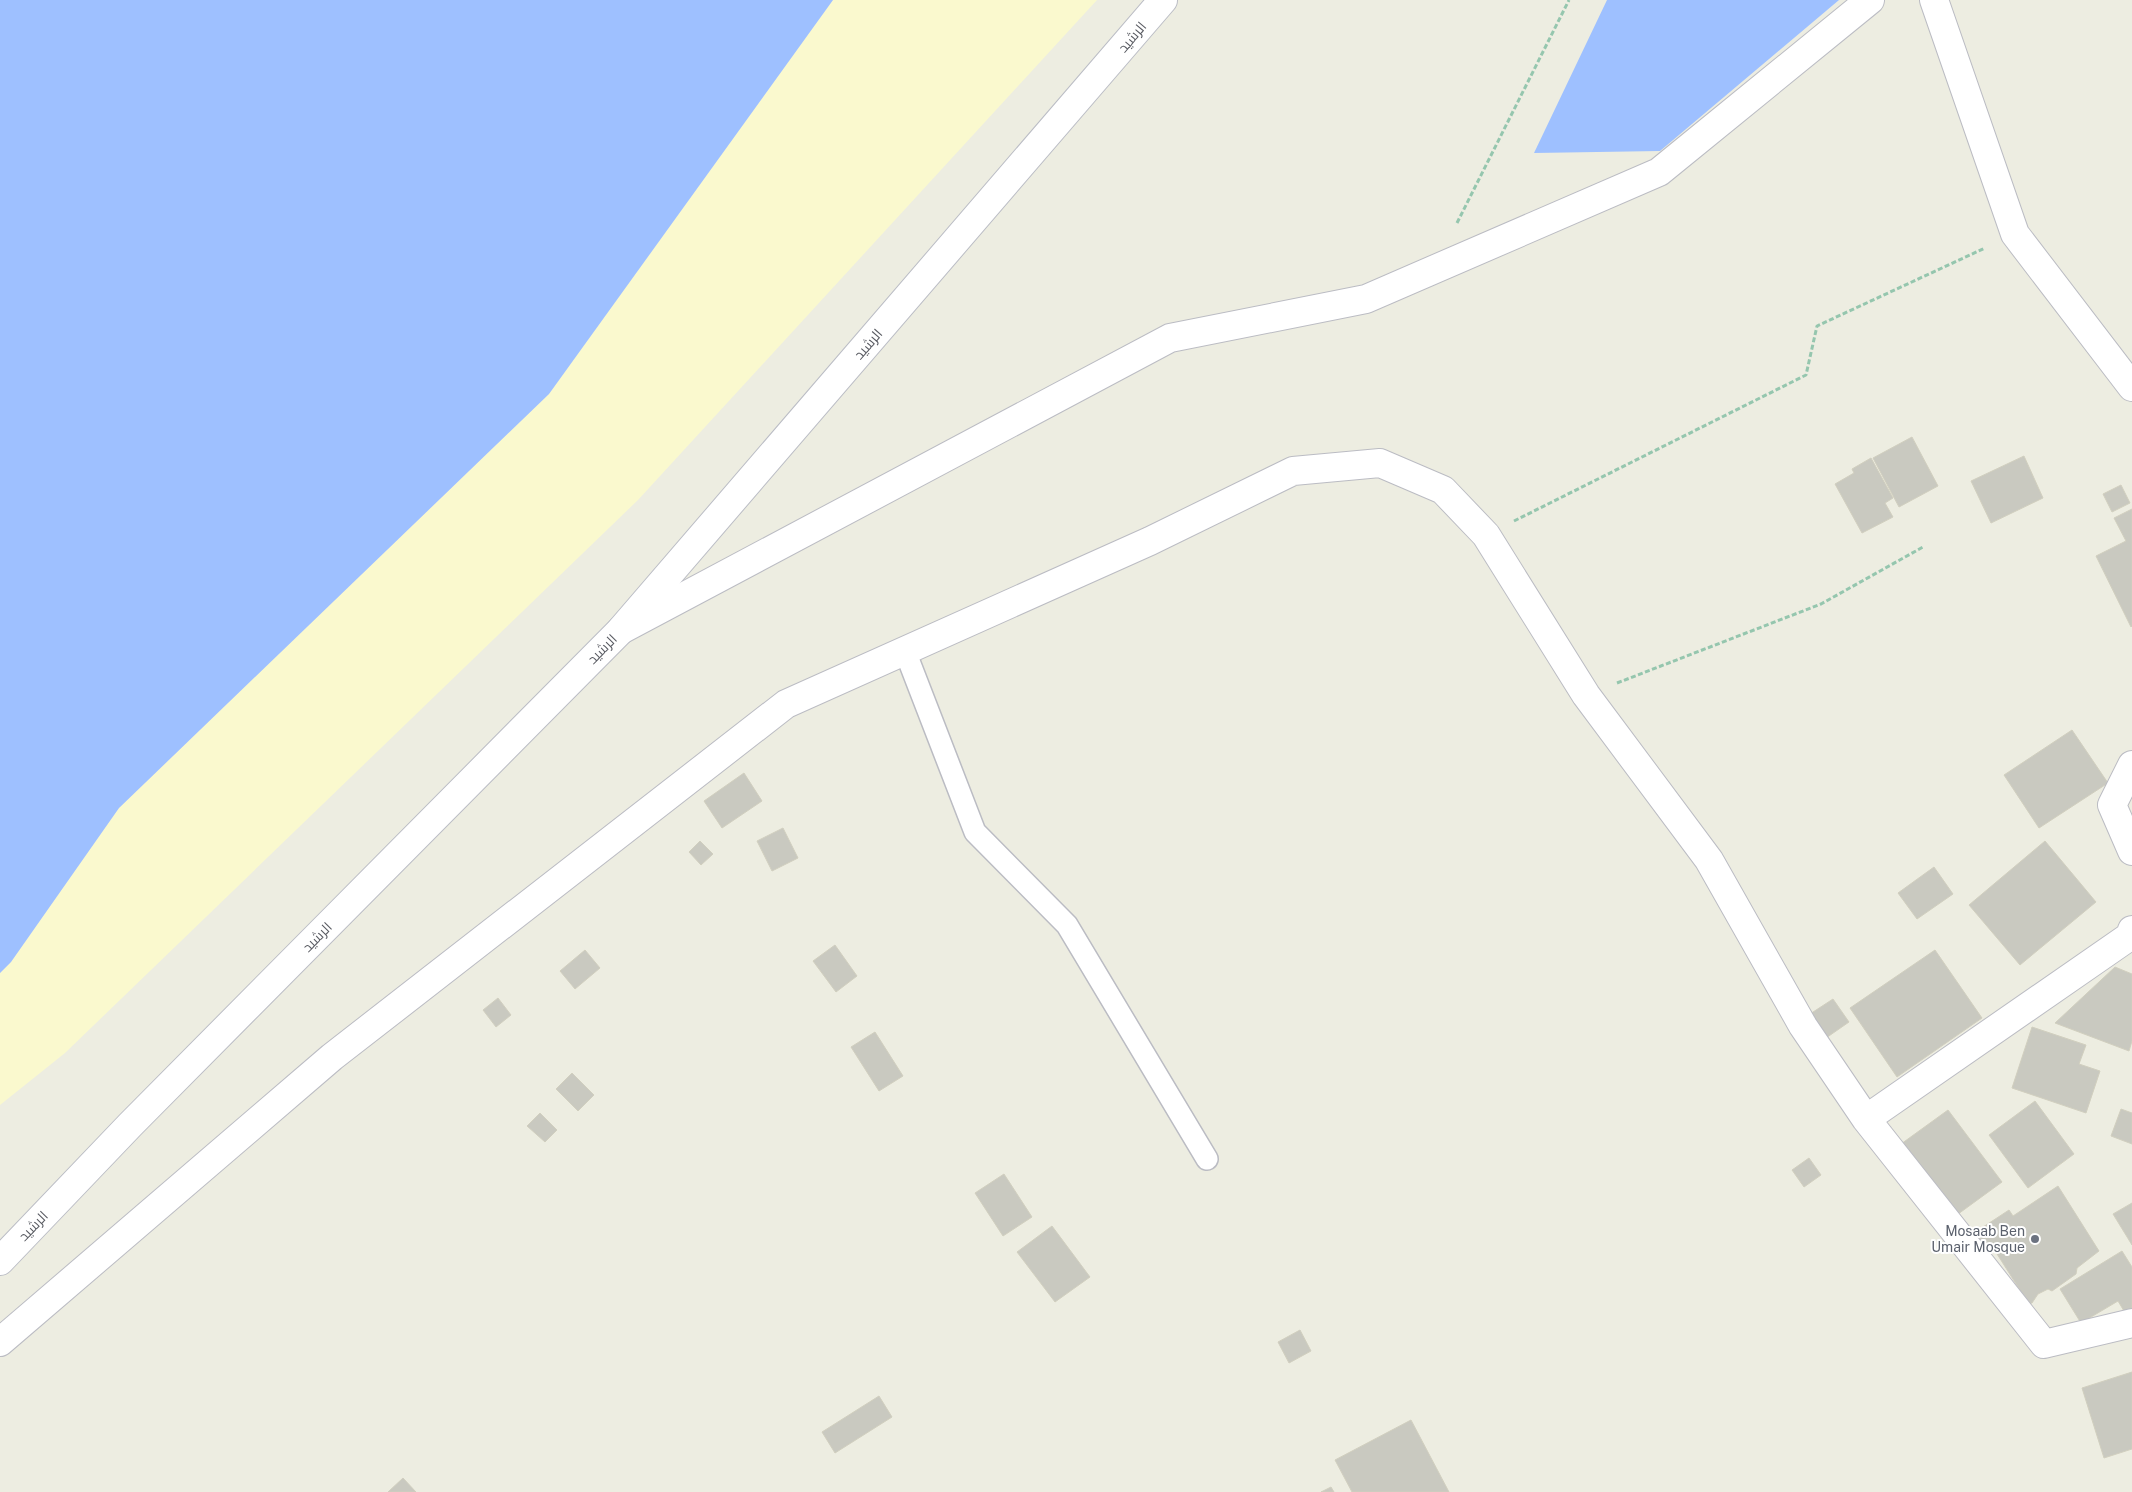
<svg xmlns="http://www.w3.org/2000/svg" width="2132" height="1492" font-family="'Public Sans',Cairo,sans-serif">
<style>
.sand{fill:#faf9ce}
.water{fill:#9ec0ff}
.building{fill:#c9c9c0;stroke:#d1cfbf}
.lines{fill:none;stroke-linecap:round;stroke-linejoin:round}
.lane-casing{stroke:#bbbcc3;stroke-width:24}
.street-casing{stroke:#bbbcc3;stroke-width:30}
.secondary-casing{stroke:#bbbdc5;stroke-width:30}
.path{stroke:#95c6ae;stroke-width:3;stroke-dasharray:5 2.5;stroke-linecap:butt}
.lane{stroke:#fff;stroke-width:21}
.street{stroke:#fff;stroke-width:28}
.secondary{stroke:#fff;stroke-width:28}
.worship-dot{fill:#6b7280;stroke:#fff;stroke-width:2}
.labels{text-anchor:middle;stroke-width:4;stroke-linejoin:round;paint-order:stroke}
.street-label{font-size:14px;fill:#595b62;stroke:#fff}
.worship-label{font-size:14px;fill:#5b616d;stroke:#fff;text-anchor:end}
</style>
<rect width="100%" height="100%" fill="#edede1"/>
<!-- sand -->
<path class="sand" d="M 833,0 L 1097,0 L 638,500 L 65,1053 L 0,1105 L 0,973 L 11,962 L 119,808 L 549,394 Z"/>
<!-- water -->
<path class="water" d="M 0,0 L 833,0 L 549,394 L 119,808 L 11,962 L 0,973 Z
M 1607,0 L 1839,0 L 1660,151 L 1534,153 Z"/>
<!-- building -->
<path class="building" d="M 1912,437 L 1938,486 L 1899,507 L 1873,458 Z
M 2024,456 L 2043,498 L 1991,523 L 1971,481 Z
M 1871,458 L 1893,498 L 1885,503 L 1893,517 L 1862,533 L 1835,484 L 1854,473 L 1852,469 Z
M 2121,485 L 2130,503 L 2112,512 L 2103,494 Z
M 2132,509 L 2132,626 L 2131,627 L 2096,556 L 2126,541 L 2114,518 Z
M 2072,730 L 2108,783 L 2039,828 L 2004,775 Z
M 744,773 L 762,801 L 722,828 L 704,801 Z
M 783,828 L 798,858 L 772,871 L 757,841 Z
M 700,841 L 713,854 L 701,865 L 689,852 Z
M 2045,841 L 2096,902 L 2020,965 L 1969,905 Z
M 1934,867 L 1953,894 L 1917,919 L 1898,893 Z
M 835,945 L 857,976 L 836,992 L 813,961 Z
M 585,950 L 600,968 L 575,989 L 560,971 Z
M 1935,950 L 1982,1018 L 1897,1077 L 1850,1008 Z
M 2115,967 L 2132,974 L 2132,1041 L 2129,1051 L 2055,1023 Z
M 498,998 L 511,1015 L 496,1027 L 483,1010 Z
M 1833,999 L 1849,1022 L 1826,1038 L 1810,1014 Z
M 2032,1027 L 2086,1045 L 2079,1064 L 2100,1071 L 2086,1113 L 2012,1088 Z
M 875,1032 L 903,1076 L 879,1091 L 851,1047 Z
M 572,1073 L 594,1095 L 578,1111 L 556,1089 Z
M 2035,1101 L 2074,1154 L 2028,1188 L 1989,1135 Z
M 2121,1109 L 2132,1113 L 2132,1144 L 2111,1136 Z
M 1948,1110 L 2002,1182 L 1954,1217 L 1901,1144 Z
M 540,1113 L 557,1130 L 545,1142 L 527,1126 Z
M 1809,1158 L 1821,1175 L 1804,1187 L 1792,1170 Z
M 1004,1174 L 1032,1217 L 1003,1236 L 975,1193 Z
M 2058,1186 L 2099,1251 L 2077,1268 L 2076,1274 L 2052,1291 L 2048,1289 L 2038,1294 L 2032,1303 L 2026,1304 L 2023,1295 L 1992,1246 L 1985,1249 L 1974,1233 L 2009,1210 L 2013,1216 Z
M 2132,1203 L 2132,1245 L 2113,1214 Z
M 1052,1226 L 1090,1277 L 1055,1302 L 1017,1252 Z
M 2122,1251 L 2132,1267 L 2132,1313 L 2127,1316 L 2118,1301 L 2081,1323 L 2060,1289 Z
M 1300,1330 L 1311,1351 L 1289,1363 L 1278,1342 Z
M 2132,1372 L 2132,1449 L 2104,1458 L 2082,1388 Z
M 879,1396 L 892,1417 L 835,1453 L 822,1432 Z
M 1411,1420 L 1449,1492 L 1352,1492 L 1335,1460 Z
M 403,1478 L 416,1492 L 388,1492 Z
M 1331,1487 L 1334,1492 L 1321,1492 Z"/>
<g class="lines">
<defs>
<path id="lane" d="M 905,651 L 975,832 L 1067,925 L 1207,1159"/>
<path id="street" d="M 1934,0 L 2015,234 L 2132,387
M 621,630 L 1170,338 L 1366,299 L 1659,172 L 1870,0
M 2132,765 L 2112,805 L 2132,851
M 1866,1119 L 2130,936 L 2132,930
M 0,1342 L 332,1057 L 786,704 L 1150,541 L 1293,471 L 1380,463 L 1443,490 L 1486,535 L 1586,695 L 1709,860 L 1803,1026 L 1866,1119 L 2044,1344 L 2132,1323"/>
<path id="secondary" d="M 0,1261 L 130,1125 L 621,630 L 1163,0"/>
</defs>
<!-- lane casing -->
<use href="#lane" class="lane-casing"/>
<!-- street casing -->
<use href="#street" class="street-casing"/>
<!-- secondary casing -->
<use href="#secondary" class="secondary-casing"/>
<!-- path -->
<path class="path" d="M 1457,223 L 1569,0
M 1514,521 L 1806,375 L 1817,326 L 1985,248
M 1617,683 L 1821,604 L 1923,547"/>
<!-- lane -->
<use href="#lane" class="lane"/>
<!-- street -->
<use href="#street" class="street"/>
<!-- secondary -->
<use href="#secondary" class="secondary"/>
</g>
<!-- markers -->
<circle class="worship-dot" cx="2035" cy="1239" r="5"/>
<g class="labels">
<!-- street labels -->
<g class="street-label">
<text transform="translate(1132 37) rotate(-50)" y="5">الرشيد</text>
<text transform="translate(868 344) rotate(-49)" y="5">الرشيد</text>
<text transform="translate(602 649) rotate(-45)" y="5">الرشيد</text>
<text transform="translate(317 937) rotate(-45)" y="5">الرشيد</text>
<text transform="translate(33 1226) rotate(-46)" y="5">الرشيد</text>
</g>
<!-- worship labels -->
<g class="worship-label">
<text x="2025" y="1236">Mosaab Ben<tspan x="2025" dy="16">Umair Mosque</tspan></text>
</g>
</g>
</svg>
